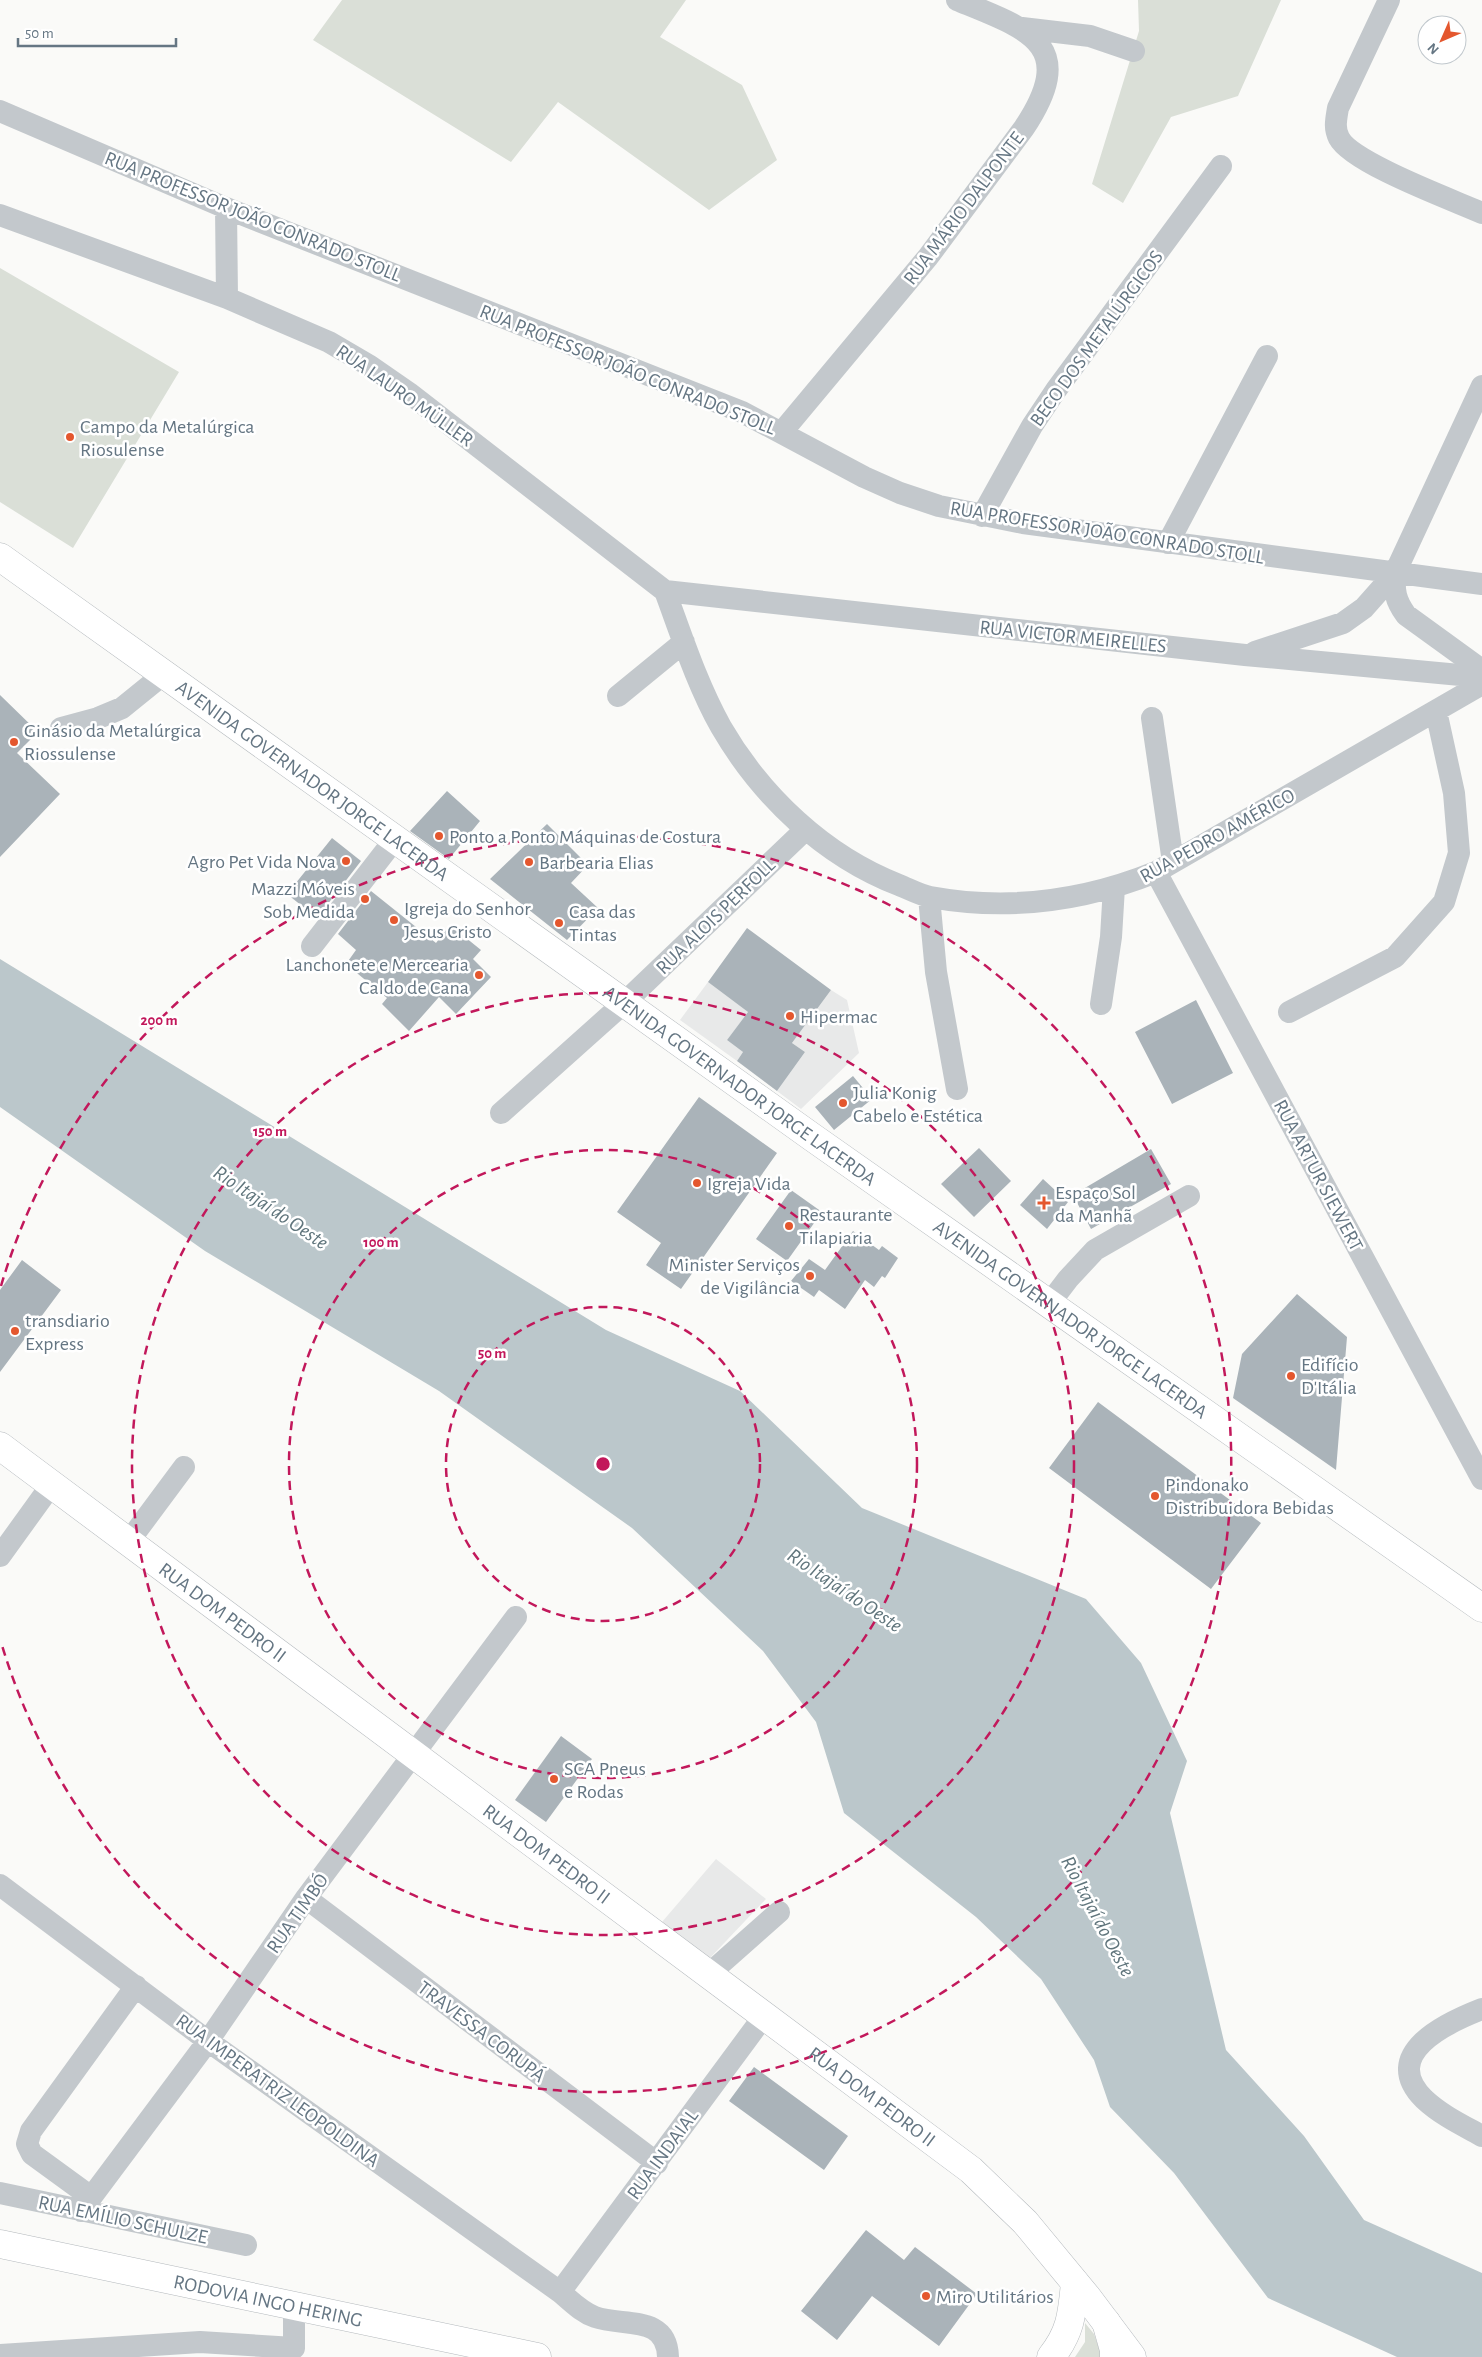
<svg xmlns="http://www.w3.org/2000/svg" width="1482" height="2357" font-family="'Alegreya Sans',sans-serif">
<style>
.built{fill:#e8e9e9}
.green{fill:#dadfd7}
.water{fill:#bbc7cb}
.building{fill:#aab3b9}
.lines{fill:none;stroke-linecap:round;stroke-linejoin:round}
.major-casing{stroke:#b5babe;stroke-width:29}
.highway-casing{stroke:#b4b9bd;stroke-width:29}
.minor{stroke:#c3c8cc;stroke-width:22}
.major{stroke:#fff;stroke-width:28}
.highway{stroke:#fff;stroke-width:28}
.ring{fill:none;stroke:#c2185b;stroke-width:2.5;stroke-dasharray:9 6}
.poi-dot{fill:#e4572e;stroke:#fff;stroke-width:2}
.labels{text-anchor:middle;stroke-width:5;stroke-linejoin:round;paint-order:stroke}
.street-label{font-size:20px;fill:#657683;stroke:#fff}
.poi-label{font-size:20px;fill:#657683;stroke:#fff;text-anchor:start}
.water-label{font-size:21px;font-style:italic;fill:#60757c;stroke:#fff}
.centre{fill:#c2185b;stroke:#fff;stroke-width:2.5}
.ring-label{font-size:15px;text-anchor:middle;font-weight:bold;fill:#c2185b;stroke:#fff;stroke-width:5;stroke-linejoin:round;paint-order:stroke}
</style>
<rect width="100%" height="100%" fill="#fafaf8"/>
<!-- built -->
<path class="built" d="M 708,982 L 748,1012 L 727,1040 L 743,1052 L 737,1061 L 680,1020 Z
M 831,990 L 847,1000 L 859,1053 L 801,1109 L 777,1091 L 805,1052 L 792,1043 Z
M 716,1859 L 766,1899 L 709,1959 L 662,1922 Z"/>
<!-- green -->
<path class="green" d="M 342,0 L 686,0 L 660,37 L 742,85 L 777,160 L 709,210 L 558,102 L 511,162 L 313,40 Z
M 1138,0 L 1281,0 L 1238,96 L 1171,117 L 1123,203 L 1092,184 L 1139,31 Z
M 0,268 L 179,372 L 73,548 L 0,502 Z
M 1085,2323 L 1094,2334 L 1102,2357 L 1075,2357 L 1085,2342 Z"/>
<!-- water -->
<path class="water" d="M 0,959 L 606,1330 L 740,1391 L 862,1508 L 1086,1599 L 1141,1663 L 1187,1761 L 1170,1813 L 1226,2050 L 1304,2136 L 1364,2220 L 1482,2273 L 1482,2357 L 1397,2357 L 1268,2298 L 1174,2173 L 1110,2107 L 1094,2060 L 1041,1979 L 976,1917 L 844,1813 L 816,1722 L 763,1651 L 632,1528 L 439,1391 L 205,1251 L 0,1107 Z"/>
<!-- building -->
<path class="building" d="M 0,695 L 38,732 L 17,753 L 60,794 L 0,857 Z
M 447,791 L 480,821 L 449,859 L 410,831 Z
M 547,824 L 588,865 L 571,883 L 598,908 L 567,940 L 490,879 Z
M 332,838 L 361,861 L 317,918 L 287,894 Z
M 371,891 L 436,943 L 450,925 L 481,950 L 473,959 L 491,977 L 456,1014 L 439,997 L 409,1031 L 382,1004 L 387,998 L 346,964 L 356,950 L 338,934 Z
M 747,928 L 831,990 L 792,1043 L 805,1052 L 777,1091 L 737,1061 L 743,1052 L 727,1040 L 748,1012 L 708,982 Z
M 1196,1000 L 1233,1073 L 1172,1104 L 1135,1032 Z
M 853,1076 L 872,1099 L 834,1130 L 815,1107 Z
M 699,1097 L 777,1153 L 681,1289 L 646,1265 L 661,1243 L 617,1212 Z
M 979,1148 L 1011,1181 L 974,1217 L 941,1184 Z
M 1151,1149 L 1171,1184 L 1091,1229 L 1073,1195 Z
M 1043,1179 L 1068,1202 L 1047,1229 L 1020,1205 Z
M 791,1190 L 822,1212 L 787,1261 L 756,1239 Z
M 853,1231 L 879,1250 L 882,1246 L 898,1258 L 885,1278 L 882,1276 L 874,1287 L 865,1280 L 845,1309 L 819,1290 L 814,1297 L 791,1281 L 809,1259 L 825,1270 Z
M 22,1260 L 61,1290 L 0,1372 L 0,1290 Z
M 1297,1294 L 1347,1337 L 1336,1470 L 1233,1398 L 1242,1354 Z
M 1098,1402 L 1261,1523 L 1211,1589 L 1049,1468 Z
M 561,1736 L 592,1759 L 546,1822 L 515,1800 Z
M 754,2067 L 848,2136 L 824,2170 L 729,2101 Z
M 866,2230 L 904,2260 L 915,2247 L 977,2294 L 939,2346 L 872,2296 L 837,2340 L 801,2311 Z"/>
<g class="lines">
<defs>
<g id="major">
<path id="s1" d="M 0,557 L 812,1137 L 1482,1608"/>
<path id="s2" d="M 0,1446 L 971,2170 L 1025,2222 L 1087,2297 L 1132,2357"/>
<path d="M 1051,2357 C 1071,2332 1072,2314 1075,2283"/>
</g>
<g id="highway">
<path id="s3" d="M 0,2244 L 537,2357"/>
<path d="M 1106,2322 L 1114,2350 L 1114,2357"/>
</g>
</defs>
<!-- major casing -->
<use href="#major" class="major-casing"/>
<!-- highway casing -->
<use href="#highway" class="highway-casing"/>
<!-- minor -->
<path class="minor" d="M 1389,0 L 1338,108 C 1336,120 1334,128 1339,138 C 1352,163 1453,200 1482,213
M 1022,28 L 1090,36 L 1134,51
M 0,111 L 226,208 L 742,412 L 864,477 L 900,493 L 939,506 L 1023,523 L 1482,584
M 226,208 L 227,298
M 0,215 L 227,298 L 329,342 L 370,366 L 409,393 L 665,591
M 782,432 L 928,257 L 1024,128 C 1080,44 1028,29 957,0
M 982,516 L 1032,426 L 1056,390 L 1221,166
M 1168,543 L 1267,356
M 1395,573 C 1394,591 1395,600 1406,615 L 1482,670
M 665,591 C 682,637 697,684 721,727 C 761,796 824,856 899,885 C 909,889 920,895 930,897 C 1007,911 1084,901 1156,872 L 1482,684
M 665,591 L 1245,655 L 1482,677
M 1255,652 L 1343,623 L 1364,608 L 1395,573 L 1482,386
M 618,696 L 684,642
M 1152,718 L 1173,862
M 61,728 L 98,718 L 122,708 L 164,674
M 1156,872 L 1482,1479
M 929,897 L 936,972 L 957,1089
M 312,946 L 395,839
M 1101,1004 L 1111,937 L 1114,887
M 1289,1012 L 1395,957 L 1444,902 L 1459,853 L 1454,793 L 1436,711
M 501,1113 L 624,1003 L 806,829
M 1049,1304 L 1068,1279 L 1095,1250 L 1189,1196
M 129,1541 L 184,1467
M 0,1556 L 52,1484
M 0,1885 L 208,2041 L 560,2292 C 571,2301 581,2312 595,2317 C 623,2327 667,2314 668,2357
M 306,1898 L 657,2163
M 709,1974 L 779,1912
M 1482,2009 C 1446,2023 1379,2054 1424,2099 C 1441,2115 1462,2125 1482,2136
M 0,2193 L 246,2245
M 91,2197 L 32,2154 L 27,2144 L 31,2131 L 136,1986
M 81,2211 L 208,2041 L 306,1898 L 516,1617
M 560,2292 L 764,2016
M 294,2306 L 294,2348
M 0,2355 L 200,2342 L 294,2348"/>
<!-- major -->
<use href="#major" class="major"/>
<!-- highway -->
<use href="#highway" class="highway"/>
</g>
<!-- distance rings -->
<g class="ring">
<circle cx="603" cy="1464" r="157"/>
<circle cx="603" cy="1464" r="314"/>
<circle cx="603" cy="1464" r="471"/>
<path d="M1 1286A628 628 0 1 1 1 1642"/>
</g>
<!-- markers -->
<g class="poi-dot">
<circle cx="70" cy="437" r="5"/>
<circle cx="14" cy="742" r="5"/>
<circle cx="439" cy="836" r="5"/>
<circle cx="346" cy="861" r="5"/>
<circle cx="529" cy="862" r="5"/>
<circle cx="365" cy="899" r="5"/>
<circle cx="394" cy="920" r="5"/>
<circle cx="559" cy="923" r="5"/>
<circle cx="479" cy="975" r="5"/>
<circle cx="790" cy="1016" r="5"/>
<circle cx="843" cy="1103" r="5"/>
<circle cx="697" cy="1183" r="5"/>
<path d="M1041.5 1195.5h5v5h5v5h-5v5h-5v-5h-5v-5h5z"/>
<circle cx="789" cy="1226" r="5"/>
<circle cx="810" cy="1276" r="5"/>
<circle cx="15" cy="1331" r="5"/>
<circle cx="1291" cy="1376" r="5"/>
<circle cx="1155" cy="1496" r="5"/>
<circle cx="554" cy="1779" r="5"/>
<circle cx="926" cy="2296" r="5"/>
</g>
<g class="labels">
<!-- street labels -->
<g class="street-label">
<text transform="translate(963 208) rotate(-53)" y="7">RUA MÁRIO DALPONTE</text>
<text transform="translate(253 216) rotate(22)" y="7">RUA PROFESSOR JOÃO CONRADO STOLL</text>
<text transform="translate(1096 338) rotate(-54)" y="7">BECO DOS METALÚRGICOS</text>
<text transform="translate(628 369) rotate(22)" y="7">RUA PROFESSOR JOÃO CONRADO STOLL</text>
<text transform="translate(405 395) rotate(35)" y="7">RUA LAURO MÜLLER</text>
<text transform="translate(1107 532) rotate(9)" y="7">RUA PROFESSOR JOÃO CONRADO STOLL</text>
<text transform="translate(1073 636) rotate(6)" y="7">RUA VICTOR MEIRELLES</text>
<text dy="7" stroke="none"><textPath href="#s1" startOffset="384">AVENIDA GOVERNADOR JORGE LACERDA</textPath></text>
<text transform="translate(1217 835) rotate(-29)" y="7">RUA PEDRO AMÉRICO</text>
<text transform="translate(715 916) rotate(-44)" y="7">RUA ALOIS PERFOLL</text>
<text dy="7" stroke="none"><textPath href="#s1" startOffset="909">AVENIDA GOVERNADOR JORGE LACERDA</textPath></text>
<text transform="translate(1319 1175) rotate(62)" y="7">RUA ARTUR SIEWERT</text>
<text dy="7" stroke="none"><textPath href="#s1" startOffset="1314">AVENIDA GOVERNADOR JORGE LACERDA</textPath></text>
<text dy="7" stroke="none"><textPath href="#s2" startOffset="278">RUA DOM PEDRO II</textPath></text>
<text dy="7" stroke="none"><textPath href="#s2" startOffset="682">RUA DOM PEDRO II</textPath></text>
<text transform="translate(297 1913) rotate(-55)" y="7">RUA TIMBÓ</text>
<text transform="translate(482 2031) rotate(37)" y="7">TRAVESSA CORUPÁ</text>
<text transform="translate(278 2090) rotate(36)" y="7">RUA IMPERATRIZ LEOPOLDINA</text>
<text dy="7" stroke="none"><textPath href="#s2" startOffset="1088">RUA DOM PEDRO II</textPath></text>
<text transform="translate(662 2154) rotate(-54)" y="7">RUA INDAIAL</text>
<text transform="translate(123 2219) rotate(12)" y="7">RUA EMÍLIO SCHULZE</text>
<text dy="7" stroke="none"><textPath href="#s3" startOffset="274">RODOVIA INGO HERING</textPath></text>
</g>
<!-- poi labels -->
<g class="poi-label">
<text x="80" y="433">Campo da Metalúrgica<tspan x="80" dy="23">Riosulense</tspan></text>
<text x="24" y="737">Ginásio da Metalúrgica<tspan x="24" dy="23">Riossulense</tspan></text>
<text x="449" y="843">Ponto a Ponto Máquinas de Costura</text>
<text x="336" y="868" text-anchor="end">Agro Pet Vida Nova</text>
<text x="539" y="869">Barbearia Elias</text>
<text x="355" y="895" text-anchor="end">Mazzi Móveis<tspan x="355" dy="23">Sob Medida</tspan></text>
<text x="404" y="915">Igreja do Senhor<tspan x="404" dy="23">Jesus Cristo</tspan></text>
<text x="569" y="918">Casa das<tspan x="569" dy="23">Tintas</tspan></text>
<text x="469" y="971" text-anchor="end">Lanchonete e Mercearia<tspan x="469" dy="23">Caldo de Cana</tspan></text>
<text x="800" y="1023">Hipermac</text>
<text x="853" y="1099">Julia Konig<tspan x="853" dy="23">Cabelo e Estética</tspan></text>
<text x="707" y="1190">Igreja Vida</text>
<text x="1055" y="1199">Espaço Sol<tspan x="1055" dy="23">da Manhã</tspan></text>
<text x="799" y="1221">Restaurante<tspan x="799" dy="23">Tilapiaria</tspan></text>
<text x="800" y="1271" text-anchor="end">Minister Serviços<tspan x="800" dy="23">de Vigilância</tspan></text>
<text x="25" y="1327">transdiario<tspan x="25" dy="23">Express</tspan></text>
<text x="1301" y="1371">Edifício<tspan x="1301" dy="23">D'Itália</tspan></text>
<text x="1165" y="1491">Pindonako<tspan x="1165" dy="23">Distribuidora Bebidas</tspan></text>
<text x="564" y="1775">SCA Pneus<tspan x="564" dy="23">e Rodas</tspan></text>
<text x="936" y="2303">Miro Utilitários</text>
</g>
<!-- water labels -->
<g class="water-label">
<text transform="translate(271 1207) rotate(34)" y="7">Rio Itajaí do Oeste</text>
<text transform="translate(845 1590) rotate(34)" y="7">Rio Itajaí do Oeste</text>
<text transform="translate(1098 1916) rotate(62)" y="7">Rio Itajaí do Oeste</text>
</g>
</g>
<circle cx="603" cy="1464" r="8" class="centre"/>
<g class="ring-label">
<text x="159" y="1025">200 m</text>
<text x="270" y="1136">150 m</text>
<text x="381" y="1247">100 m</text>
<text x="492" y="1358">50 m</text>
</g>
<!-- north arrow -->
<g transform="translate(1442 40) rotate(225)"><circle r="24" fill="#ffffff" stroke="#c1c8cd"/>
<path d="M0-4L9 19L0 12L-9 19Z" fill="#e4572e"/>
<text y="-8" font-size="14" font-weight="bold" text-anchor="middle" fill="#657683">N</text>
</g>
<!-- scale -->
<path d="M18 38v8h158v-8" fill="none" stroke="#657683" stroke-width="2.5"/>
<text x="25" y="38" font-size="15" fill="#657683" stroke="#ffffff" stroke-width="4" paint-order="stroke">50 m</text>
</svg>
